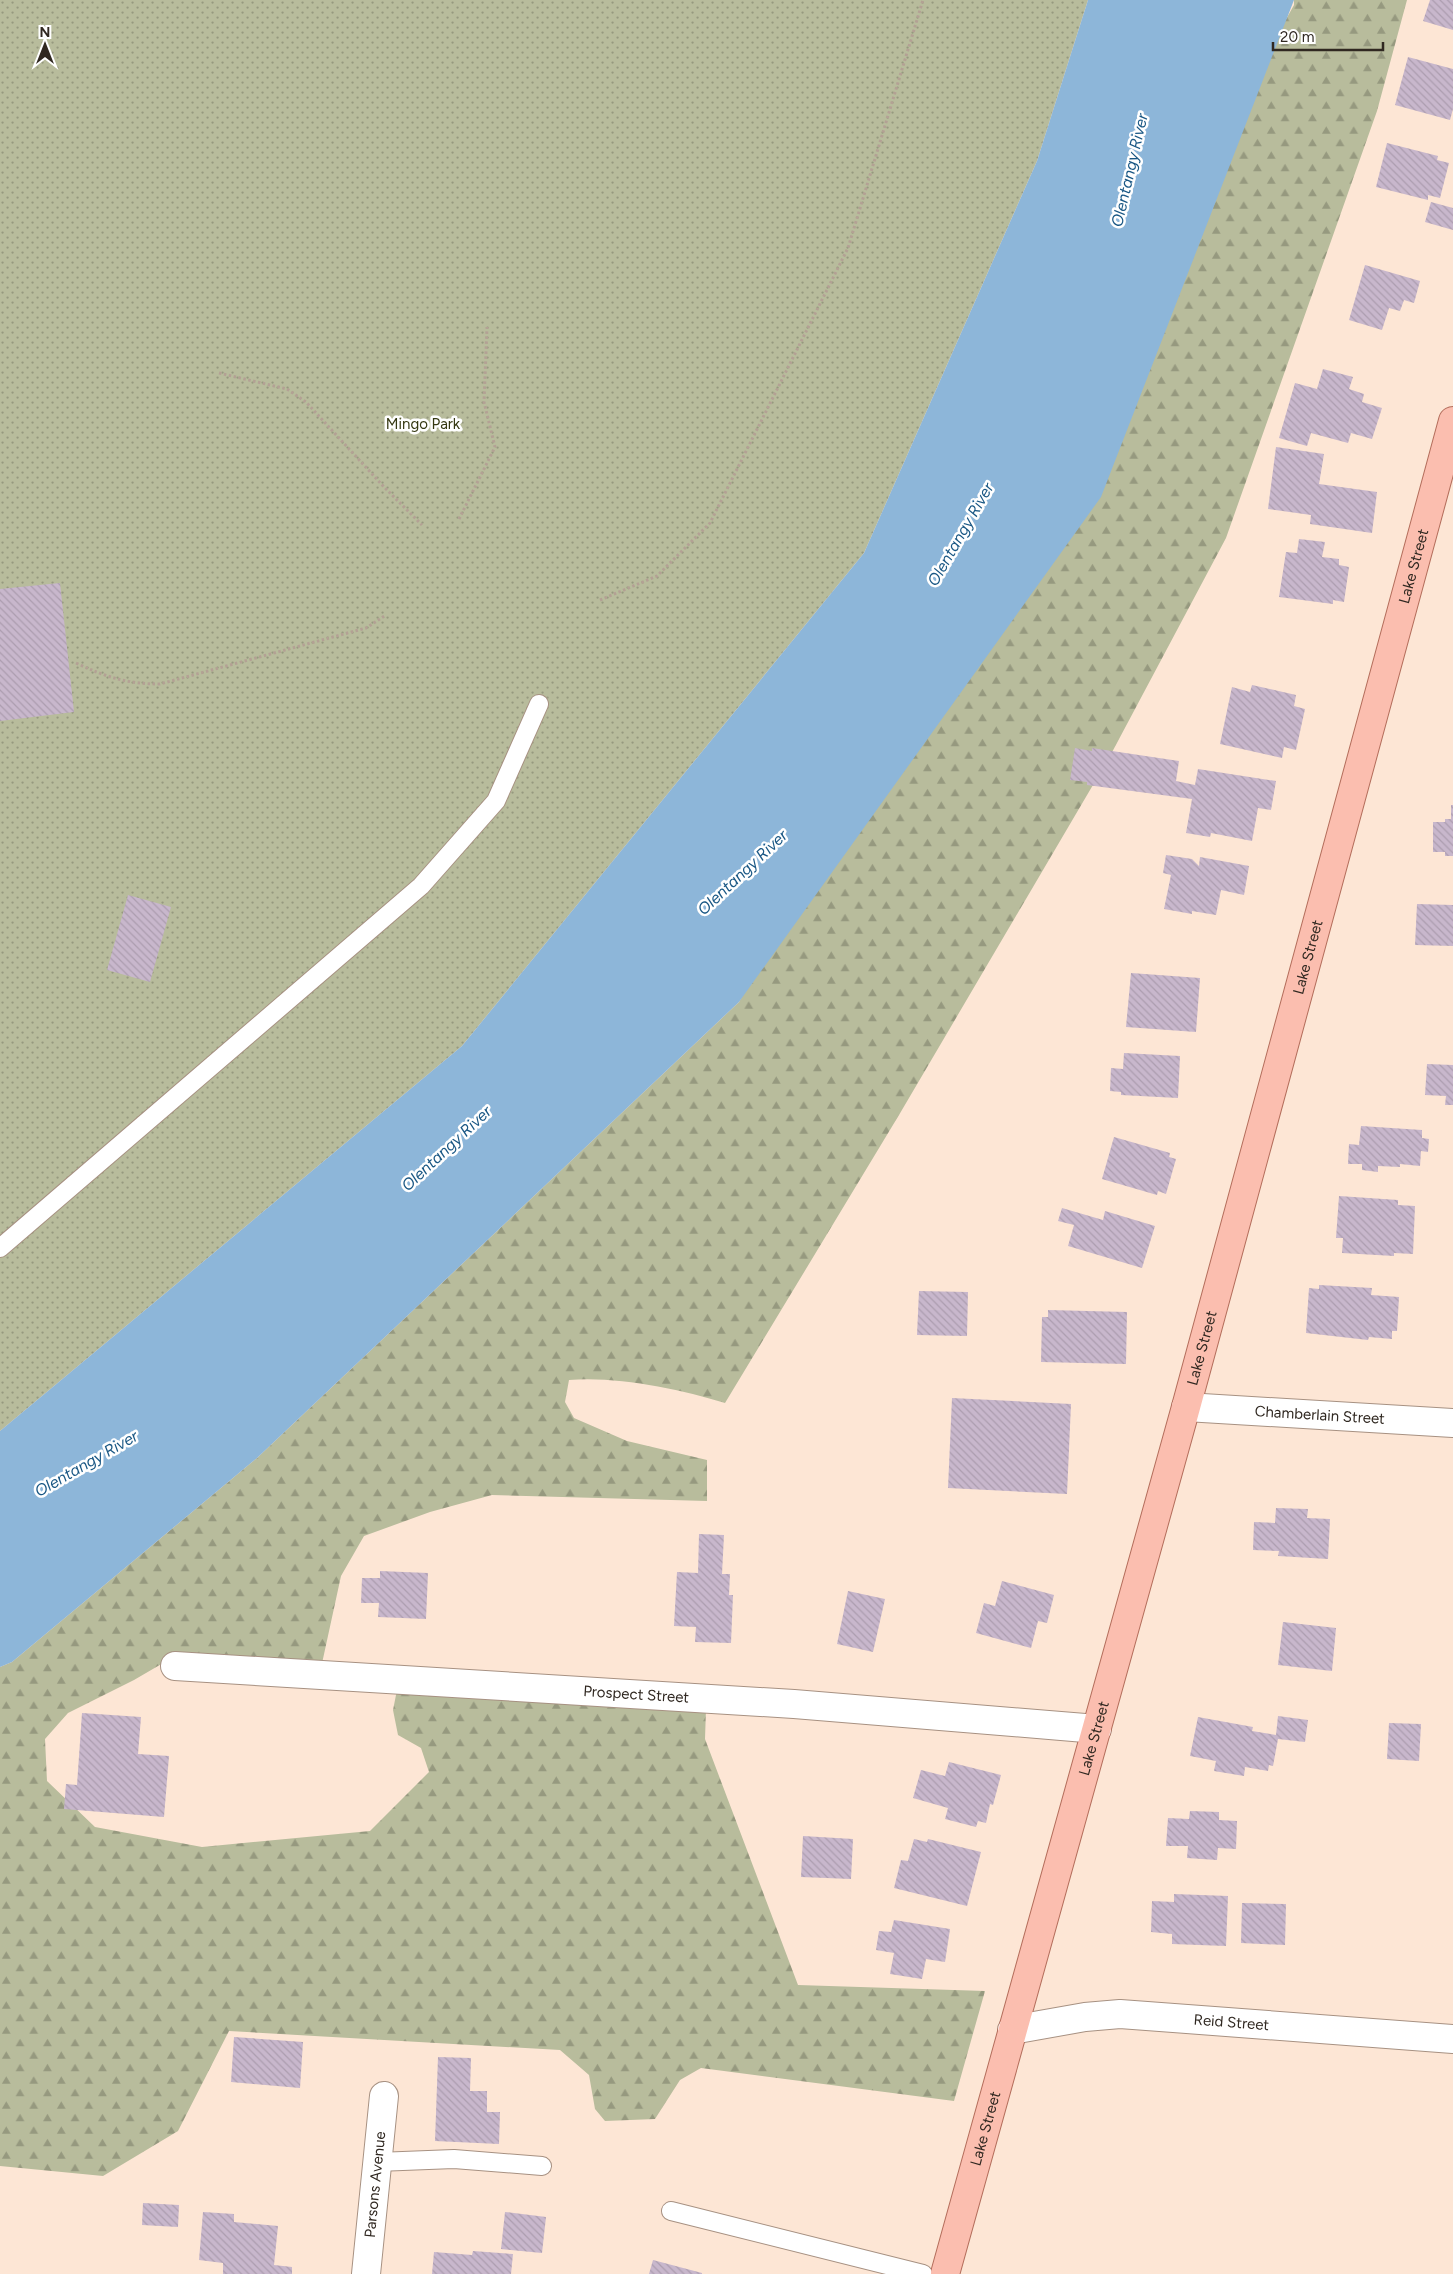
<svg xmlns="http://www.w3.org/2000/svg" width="1453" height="2274" font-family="Figtree,sans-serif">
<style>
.forest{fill:url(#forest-firs)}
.park{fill:url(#park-dots)}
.water{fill:#8db6d9}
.building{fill:url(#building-back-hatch)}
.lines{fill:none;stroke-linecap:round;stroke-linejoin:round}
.service-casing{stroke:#a79182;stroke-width:20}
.minor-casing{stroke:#a79182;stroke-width:30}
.primary-casing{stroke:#b36d5b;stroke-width:30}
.path{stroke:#b3a194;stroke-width:3;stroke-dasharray:2.5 2.5;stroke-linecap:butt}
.service{stroke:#fff;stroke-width:18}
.minor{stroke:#fff;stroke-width:28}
.primary{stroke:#fbbeaf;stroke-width:28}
.labels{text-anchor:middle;stroke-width:5;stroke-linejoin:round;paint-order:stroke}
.park-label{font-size:15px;fill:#353812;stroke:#fff}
.street-label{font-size:15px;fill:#302821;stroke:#fff}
.water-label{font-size:16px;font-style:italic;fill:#195784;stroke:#fff}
</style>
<defs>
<pattern id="forest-firs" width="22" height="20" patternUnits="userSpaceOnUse" patternTransform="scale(1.25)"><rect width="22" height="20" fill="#b8bc9c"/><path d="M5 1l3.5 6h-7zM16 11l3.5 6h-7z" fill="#96997f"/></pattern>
<pattern id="park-dots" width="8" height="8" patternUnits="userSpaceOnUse" patternTransform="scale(1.25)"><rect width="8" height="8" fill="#b8bc9c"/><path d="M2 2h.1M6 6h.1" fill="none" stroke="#96997f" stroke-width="1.8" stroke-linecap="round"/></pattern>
<pattern id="building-back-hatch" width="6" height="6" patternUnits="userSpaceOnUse" patternTransform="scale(1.25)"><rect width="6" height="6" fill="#c8b7cc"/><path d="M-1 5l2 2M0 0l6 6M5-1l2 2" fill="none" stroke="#ac9daf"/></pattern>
</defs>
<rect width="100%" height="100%" fill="#fde6d5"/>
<!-- forest -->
<path class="forest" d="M 1294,0 L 1407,0 L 1377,111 L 1226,538 L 1110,756 L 899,1115 L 725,1403 C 679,1389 617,1376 569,1380 L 565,1402 L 574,1418 L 627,1441 L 707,1460 L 707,1501 L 492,1495 L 430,1512 L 364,1536 L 341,1576 L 321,1668 L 170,1659 L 134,1680 L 68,1713 L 45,1739 L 47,1781 L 95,1827 L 202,1847 L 370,1831 L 429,1772 L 421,1748 L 398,1735 L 393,1710 L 397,1690 L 706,1709 L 705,1739 L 798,1985 L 985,1991 L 954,2101 L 701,2068 L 680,2080 L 655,2119 L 605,2121 L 595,2109 L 589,2075 L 560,2050 L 229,2031 L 178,2131 L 103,2176 L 0,2166 L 0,1667 L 12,1662 L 257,1458 L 739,1002 L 1294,5 Z"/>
<!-- park -->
<path class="park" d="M 0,0 L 1088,0 L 1037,161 L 864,553 L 462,1046 L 0,1431 Z"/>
<!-- water -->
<path class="water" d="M 1088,0 L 1294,0 L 1101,497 L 739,1002 L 257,1458 L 12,1662 L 0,1667 L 0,1431 L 462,1046 L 864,553 L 1037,161 Z"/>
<!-- building -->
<path class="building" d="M 1430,0 L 1453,0 L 1453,30 L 1423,21 Z
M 1408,57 L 1453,69 L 1453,109 L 1450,120 L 1395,105 Z
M 1387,143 L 1438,156 L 1437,160 L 1449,163 L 1440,198 L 1428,195 L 1428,200 L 1376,187 Z
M 1431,202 L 1453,208 L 1453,230 L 1425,222 Z
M 1365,265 L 1420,281 L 1414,303 L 1404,300 L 1400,311 L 1389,308 L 1382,330 L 1349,320 Z
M 1323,369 L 1353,377 L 1349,389 L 1364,394 L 1362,402 L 1382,408 L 1372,439 L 1351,433 L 1348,443 L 1311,433 L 1307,446 L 1279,438 L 1295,383 L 1317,389 Z
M 1276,447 L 1324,454 L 1319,484 L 1377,492 L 1372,533 L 1310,524 L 1311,515 L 1268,509 Z
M 1299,539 L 1325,542 L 1322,557 L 1339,559 L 1339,565 L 1349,567 L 1344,602 L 1333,600 L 1333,604 L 1279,597 L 1286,552 L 1297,553 Z
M 60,583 L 74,712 L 0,721 L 0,589 Z
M 1252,685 L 1296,695 L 1294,706 L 1305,709 L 1296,750 L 1284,747 L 1282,758 L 1220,744 L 1232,687 L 1250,692 Z
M 1075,748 L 1092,751 L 1092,748 L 1179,761 L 1176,781 L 1195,785 L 1198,769 L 1276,781 L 1271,810 L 1258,808 L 1252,841 L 1211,833 L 1210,837 L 1186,833 L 1192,799 L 1087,785 L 1087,782 L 1070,780 Z
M 1451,805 L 1453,805 L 1453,856 L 1445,856 L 1445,852 L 1433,852 L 1433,822 L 1445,822 L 1445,819 L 1451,819 Z
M 1166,855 L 1192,859 L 1199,866 L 1200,857 L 1249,866 L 1244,895 L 1221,890 L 1216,915 L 1192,911 L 1192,914 L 1164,909 L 1171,875 L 1163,873 Z
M 128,895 L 171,907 L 150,982 L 107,970 Z
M 1417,904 L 1453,905 L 1453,946 L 1415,945 Z
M 1131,973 L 1200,978 L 1196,1032 L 1126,1027 Z
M 1124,1053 L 1180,1056 L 1178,1098 L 1121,1095 L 1121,1092 L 1110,1091 L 1111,1068 L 1123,1069 Z
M 1427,1064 L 1453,1065 L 1453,1105 L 1445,1105 L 1446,1096 L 1425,1095 Z
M 1361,1126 L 1422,1130 L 1422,1138 L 1429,1139 L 1428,1152 L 1421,1151 L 1420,1166 L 1400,1164 L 1400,1167 L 1378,1166 L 1378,1172 L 1362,1170 L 1362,1164 L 1348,1164 L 1349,1144 L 1359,1145 Z
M 1114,1137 L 1170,1153 L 1169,1157 L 1176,1159 L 1166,1194 L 1158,1191 L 1157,1195 L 1102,1179 Z
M 1339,1196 L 1398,1200 L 1398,1205 L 1415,1206 L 1413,1254 L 1394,1253 L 1394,1256 L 1342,1253 L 1343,1238 L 1336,1238 Z
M 1062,1208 L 1103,1220 L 1105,1211 L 1155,1226 L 1142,1268 L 1068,1246 L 1074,1225 L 1058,1221 Z
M 1319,1285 L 1372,1288 L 1371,1295 L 1399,1297 L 1397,1331 L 1392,1331 L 1392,1339 L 1369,1337 L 1368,1340 L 1306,1333 L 1309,1288 L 1319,1289 Z
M 919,1291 L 968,1292 L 967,1336 L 917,1335 Z
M 1048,1310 L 1127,1312 L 1126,1364 L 1041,1362 L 1042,1317 L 1048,1317 Z
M 952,1398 L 1071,1404 L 1067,1494 L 948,1488 Z
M 1276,1508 L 1308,1509 L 1307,1518 L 1330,1519 L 1328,1559 L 1278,1556 L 1279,1551 L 1253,1550 L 1254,1522 L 1275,1523 Z
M 699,1534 L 724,1535 L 722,1574 L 730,1574 L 729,1595 L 733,1595 L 731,1643 L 695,1642 L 696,1627 L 674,1626 L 677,1572 L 698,1573 Z
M 380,1571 L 428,1573 L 426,1619 L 378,1617 L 379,1603 L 361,1603 L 362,1578 L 380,1578 Z
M 1002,1581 L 1054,1595 L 1047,1623 L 1038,1621 L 1031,1648 L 976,1633 L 984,1603 L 995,1606 Z
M 848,1591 L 885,1599 L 873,1652 L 837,1644 Z
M 1283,1622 L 1336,1628 L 1332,1671 L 1278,1665 Z
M 82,1713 L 141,1717 L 138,1754 L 169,1756 L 164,1817 L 64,1809 L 66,1784 L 77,1785 Z
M 1278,1716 L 1308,1720 L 1305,1742 L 1278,1739 L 1273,1766 L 1269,1765 L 1268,1771 L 1245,1767 L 1244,1776 L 1214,1771 L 1216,1761 L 1190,1756 L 1198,1717 L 1253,1727 L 1252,1731 L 1276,1735 Z
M 1389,1723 L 1421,1724 L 1419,1761 L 1387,1759 Z
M 949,1762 L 1001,1775 L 993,1805 L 990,1804 L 986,1823 L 978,1821 L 976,1827 L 945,1819 L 948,1808 L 913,1798 L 921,1770 L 945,1776 Z
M 1190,1811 L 1219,1812 L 1219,1820 L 1237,1821 L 1236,1849 L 1218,1848 L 1217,1860 L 1187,1858 L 1188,1846 L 1166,1846 L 1168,1818 L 1189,1819 Z
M 803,1836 L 853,1839 L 851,1879 L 801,1877 Z
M 914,1839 L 927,1842 L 928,1839 L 981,1852 L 967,1906 L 894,1888 L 901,1860 L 908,1861 Z
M 1174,1894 L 1228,1896 L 1226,1946 L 1172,1944 L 1172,1934 L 1151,1932 L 1152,1901 L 1174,1902 Z
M 1242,1903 L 1286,1904 L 1285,1945 L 1241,1943 Z
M 894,1920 L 950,1929 L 945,1962 L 926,1959 L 922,1979 L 890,1974 L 894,1953 L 876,1950 L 879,1931 L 891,1932 Z
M 234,2037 L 303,2042 L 300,2088 L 231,2082 Z
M 438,2057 L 471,2058 L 470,2091 L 487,2091 L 487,2112 L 500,2112 L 499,2144 L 435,2141 Z
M 143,2203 L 179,2205 L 178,2227 L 142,2225 Z
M 203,2212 L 234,2214 L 234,2222 L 278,2226 L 274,2265 L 292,2267 L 292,2274 L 223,2274 L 223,2263 L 199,2260 Z
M 505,2212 L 546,2217 L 542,2253 L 501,2249 Z
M 473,2251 L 513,2254 L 511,2274 L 432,2274 L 434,2252 L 472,2255 Z
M 653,2260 L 702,2273 L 702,2274 L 649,2274 Z"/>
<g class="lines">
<defs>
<path id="service" d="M 0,1248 L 421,886 L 496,801 L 539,704
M 377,2162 L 454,2159 L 542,2166
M 671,2211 L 923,2274"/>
<g id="minor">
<path id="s1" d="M 1186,1407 L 1453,1423"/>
<path id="s2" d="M 175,1666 L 794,1704 L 1097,1729"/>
<path id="s3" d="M 1012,2030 L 1085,2017 L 1120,2014 L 1453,2039"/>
<path id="s4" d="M 366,2274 L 384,2096"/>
</g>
<g id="primary">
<path id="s5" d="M 945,2274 L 1186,1407 L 1453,421"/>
</g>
</defs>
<!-- service casing -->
<use href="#service" class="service-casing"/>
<!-- minor casing -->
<use href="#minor" class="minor-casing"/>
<!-- primary casing -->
<use href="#primary" class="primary-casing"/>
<!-- path -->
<path class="path" d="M 219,373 L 287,389 L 306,402 L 384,487 L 422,525
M 459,519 L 495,447 L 484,402 L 487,327
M 600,600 L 657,576 L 710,523 L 848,248 L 923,0
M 76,663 C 106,677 127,684 160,684 L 366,628 L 386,615"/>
<!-- service -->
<use href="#service" class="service"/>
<!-- minor -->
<use href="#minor" class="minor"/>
<!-- primary -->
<use href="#primary" class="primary"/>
</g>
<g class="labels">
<!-- park labels -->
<g class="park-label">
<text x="423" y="429">Mingo Park</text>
</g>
<!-- street labels -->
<g class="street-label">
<text dy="5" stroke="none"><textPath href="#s5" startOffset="1771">Lake Street</textPath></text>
<text dy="5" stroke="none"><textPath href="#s5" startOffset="1366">Lake Street</textPath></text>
<text dy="5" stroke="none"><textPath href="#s5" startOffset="961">Lake Street</textPath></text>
<text dy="5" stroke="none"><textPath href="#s1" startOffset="134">Chamberlain Street</textPath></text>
<text dy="5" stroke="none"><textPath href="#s2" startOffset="462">Prospect Street</textPath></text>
<text dy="5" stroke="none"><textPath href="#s5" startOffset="556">Lake Street</textPath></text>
<text dy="5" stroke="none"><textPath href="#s3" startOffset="221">Reid Street</textPath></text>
<text dy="5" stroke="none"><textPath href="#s5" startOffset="151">Lake Street</textPath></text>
<text dy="5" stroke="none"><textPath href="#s4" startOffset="90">Parsons Avenue</textPath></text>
</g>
<!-- water labels -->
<g class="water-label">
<text transform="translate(1129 170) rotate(-77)" y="6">Olentangy River</text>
<text transform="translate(960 534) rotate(-60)" y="6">Olentangy River</text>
<text transform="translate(742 872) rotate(-43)" y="6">Olentangy River</text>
<text transform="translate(446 1148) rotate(-43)" y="6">Olentangy River</text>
<text transform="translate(86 1463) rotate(-30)" y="6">Olentangy River</text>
</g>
</g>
<!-- north arrow -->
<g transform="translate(45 45)" stroke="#ffffff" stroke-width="4" paint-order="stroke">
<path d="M0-4L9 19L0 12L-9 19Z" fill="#302821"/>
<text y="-8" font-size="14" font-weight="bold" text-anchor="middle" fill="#302821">N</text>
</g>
<!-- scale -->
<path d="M1273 42v8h110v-8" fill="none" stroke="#302821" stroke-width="2.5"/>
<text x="1280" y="42" font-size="15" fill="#302821" stroke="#ffffff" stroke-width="4" paint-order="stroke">20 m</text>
</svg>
